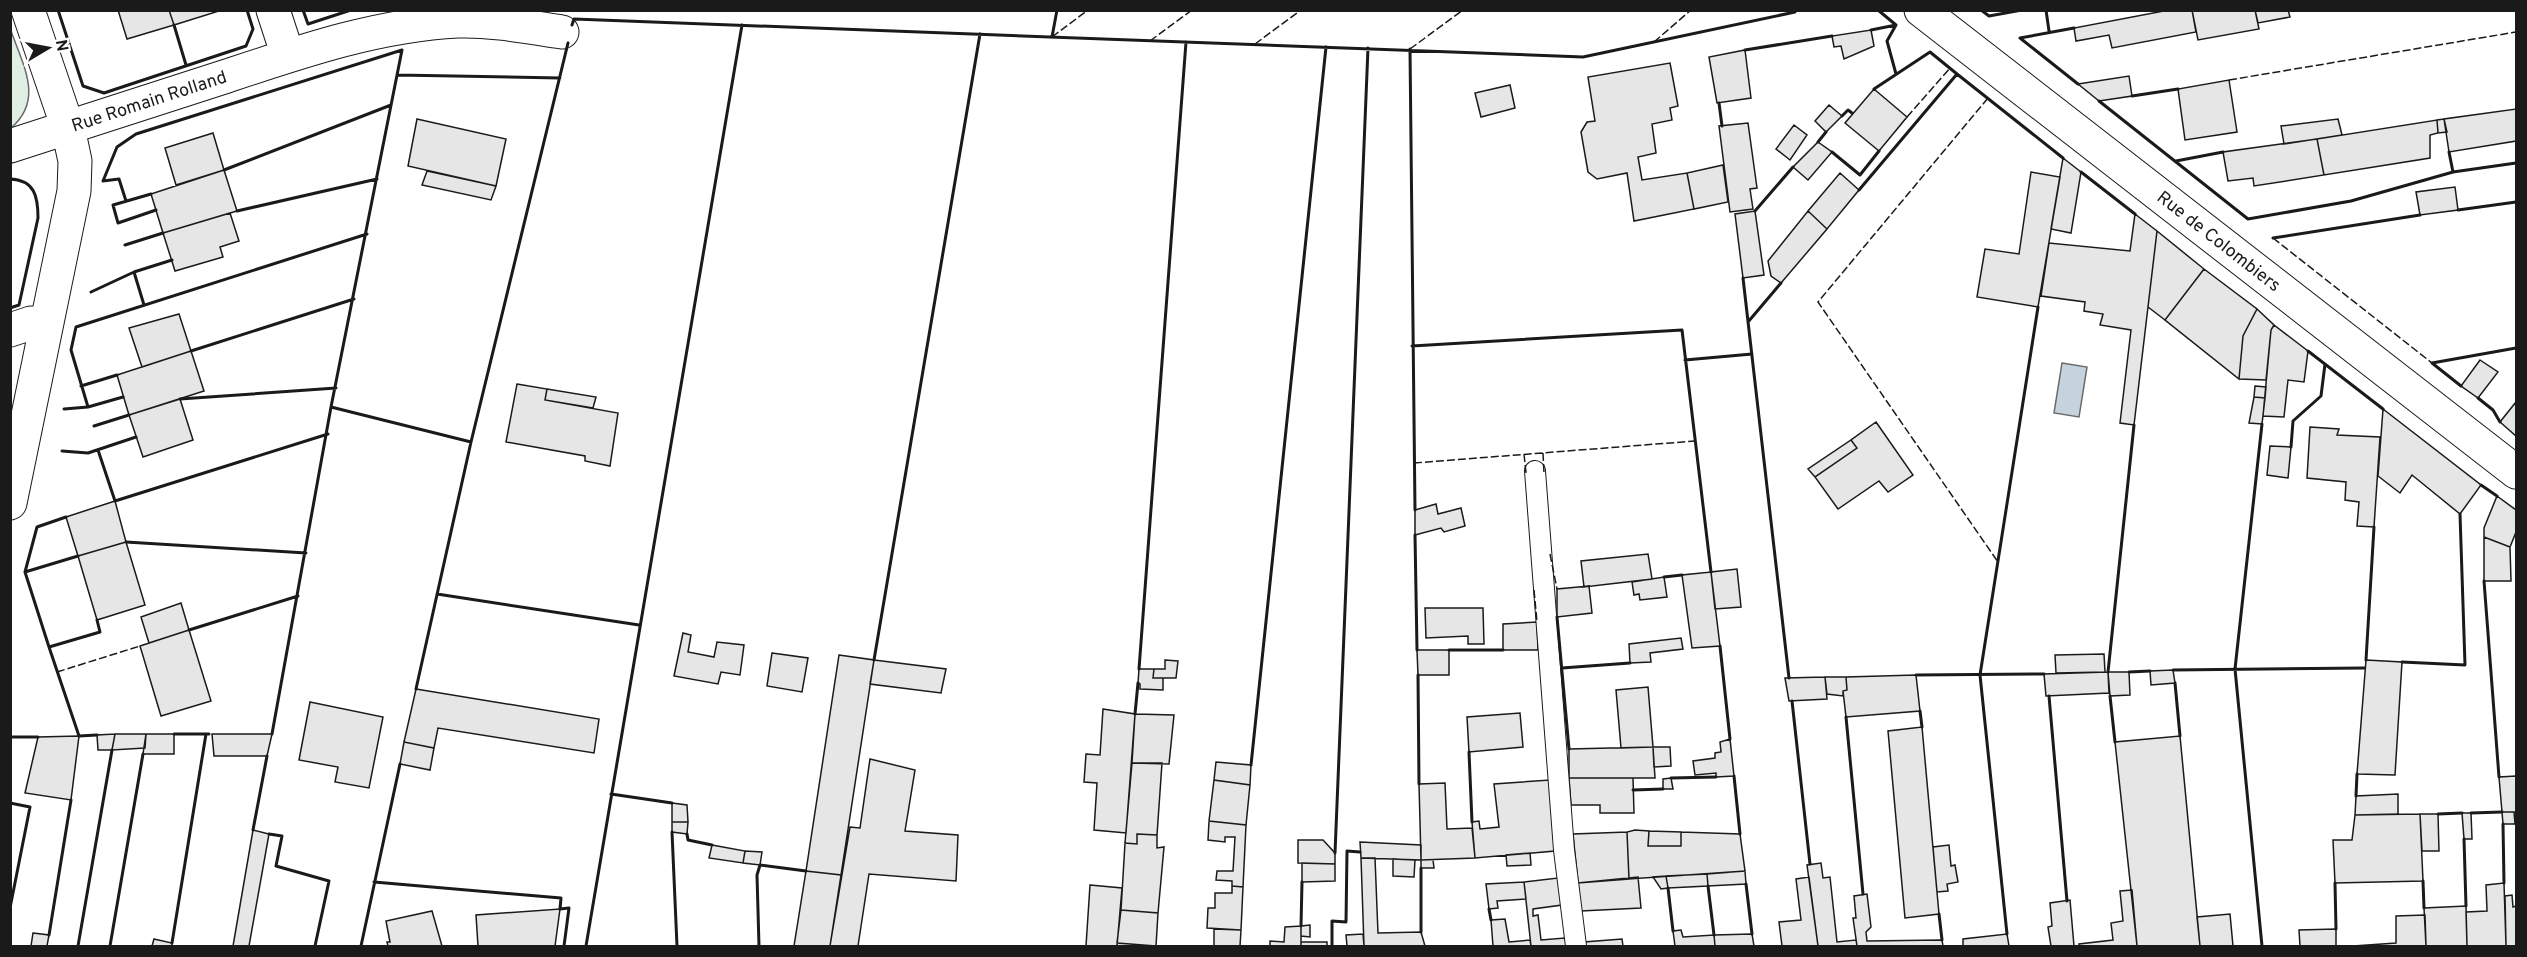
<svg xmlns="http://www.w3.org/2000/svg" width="2527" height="957" font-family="Overpass,sans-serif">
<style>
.green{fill:#e0efe3;stroke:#6a6a6a;stroke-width:1.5}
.water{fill:#c6d2dc;stroke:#6a6a6a;stroke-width:1.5}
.building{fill:#e6e6e6;stroke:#1a1a1a;stroke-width:1.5}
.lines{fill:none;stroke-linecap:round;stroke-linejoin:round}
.service-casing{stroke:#1a1a1a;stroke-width:22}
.minor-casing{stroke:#1a1a1a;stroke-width:35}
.tertiary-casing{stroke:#1a1a1a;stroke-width:35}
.service{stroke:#fff;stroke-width:20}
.minor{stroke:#fff;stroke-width:33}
.tertiary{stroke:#fff;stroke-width:33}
.fence{stroke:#1a1a1a;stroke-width:1.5;stroke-dasharray:8 3;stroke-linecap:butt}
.wall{stroke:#1a1a1a;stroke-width:3}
.labels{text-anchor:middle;stroke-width:4.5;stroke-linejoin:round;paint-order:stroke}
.street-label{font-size:18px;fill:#1a1a1a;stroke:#fff}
</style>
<rect width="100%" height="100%" fill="#fff"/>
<!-- green -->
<path class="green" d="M 10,28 C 22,64 45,99 11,128 Z"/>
<!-- water -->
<path class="water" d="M 2062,363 L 2087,367 L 2079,417 L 2054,413 Z"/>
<!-- building -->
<path class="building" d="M 118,10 L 169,10 L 174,25 L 127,39 Z
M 169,10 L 219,10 L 219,11 L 174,25 Z
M 2169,10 L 2192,10 L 2196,32 L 2112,48 L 2109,35 L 2076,41 L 2074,28 Z
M 2192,10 L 2255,10 L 2259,29 L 2198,40 Z
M 2255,10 L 2288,10 L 2290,17 L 2258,23 Z
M 1871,30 L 1874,46 L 1844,59 L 1841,46 L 1834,47 L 1832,36 Z
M 1745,50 L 1751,98 L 1717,103 L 1709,57 Z
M 1670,63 L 1678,106 L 1670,108 L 1672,120 L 1652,124 L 1656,153 L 1638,157 L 1642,180 L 1687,173 L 1694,209 L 1634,221 L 1627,173 L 1597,179 L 1588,172 L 1581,132 L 1587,122 L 1595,121 L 1588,77 Z
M 2129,76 L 2132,96 L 2099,101 L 2078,84 Z
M 2229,80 L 2237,132 L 2185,140 L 2178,89 Z
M 1510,85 L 1515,108 L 1481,117 L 1475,93 Z
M 1874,89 L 1907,117 L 1879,151 L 1845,123 Z
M 1829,105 L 1842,116 L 1826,132 L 1815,121 Z
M 2516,109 L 2516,141 L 2449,152 L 2444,119 Z
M 417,119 L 506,139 L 496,186 L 408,166 Z
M 2338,119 L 2342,135 L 2284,144 L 2281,126 Z
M 2444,119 L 2447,132 L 2438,133 L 2437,120 Z
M 2437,120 L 2438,133 L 2430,135 L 2430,158 L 2324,175 L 2317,139 Z
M 1748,123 L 1757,188 L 1750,189 L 1753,209 L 1730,212 L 1719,126 Z
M 1794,125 L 1807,135 L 1790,160 L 1776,149 Z
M 213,133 L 224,170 L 176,185 L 165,148 Z
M 2317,139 L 2324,175 L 2254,186 L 2253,178 L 2228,181 L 2223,152 Z
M 1818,142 L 1832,152 L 1808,180 L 1793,167 Z
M 2063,158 L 2081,172 L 2071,233 L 2051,229 Z
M 1723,165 L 1728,202 L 1694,209 L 1687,173 Z
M 224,170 L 237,211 L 163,233 L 151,194 Z
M 427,171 L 496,186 L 491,200 L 422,185 Z
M 2031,172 L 2060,177 L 2038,307 L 1977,297 L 1985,249 L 2019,254 Z
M 1840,173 L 1859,190 L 1827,229 L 1808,211 Z
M 2455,187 L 2458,210 L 2420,215 L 2416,192 Z
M 1755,211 L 1764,275 L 1743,278 L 1735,214 Z
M 1808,211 L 1827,229 L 1781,283 L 1771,276 L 1768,261 Z
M 230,213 L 239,241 L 220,247 L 223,257 L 175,271 L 163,233 Z
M 2135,214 L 2157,231 L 2134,425 L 2120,423 L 2131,330 L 2100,325 L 2103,314 L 2084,311 L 2085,302 L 2041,296 L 2049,243 L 2130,251 Z
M 2157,231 L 2204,269 L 2165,320 L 2148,307 Z
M 2204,269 L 2257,309 L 2243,336 L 2239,379 L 2165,320 Z
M 2257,309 L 2274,325 L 2271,330 L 2266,380 L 2239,379 L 2243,336 Z
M 179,314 L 191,351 L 142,367 L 129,328 Z
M 2274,325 L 2308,351 L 2304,382 L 2288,380 L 2284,417 L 2263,416 L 2271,330 Z
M 191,351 L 204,391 L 129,415 L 117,375 Z
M 2480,360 L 2498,372 L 2478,398 L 2461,386 Z
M 517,384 L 547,389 L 545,400 L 618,413 L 610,466 L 585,461 L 585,456 L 506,442 Z
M 2255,386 L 2266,387 L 2265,398 L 2254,397 Z
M 547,389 L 596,397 L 593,408 L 545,400 Z
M 2254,397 L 2265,398 L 2262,424 L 2249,423 Z
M 180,399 L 193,440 L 143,457 L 129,415 Z
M 2516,402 L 2516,436 L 2500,422 Z
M 2383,409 L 2481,485 L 2460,514 L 2412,475 L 2400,493 L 2378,476 Z
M 1876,422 L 1913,475 L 1888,492 L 1879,481 L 1838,509 L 1815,477 L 1857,448 L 1851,440 Z
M 2310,427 L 2339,429 L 2337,435 L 2380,437 L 2374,527 L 2357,526 L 2359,502 L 2345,500 L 2346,482 L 2307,478 Z
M 1851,440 L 1857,448 L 1815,477 L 1808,469 Z
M 2270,446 L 2291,447 L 2288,478 L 2267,475 Z
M 2497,496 L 2516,510 L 2516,532 L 2510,547 L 2484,537 L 2484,528 Z
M 115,501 L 126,542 L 78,556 L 66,517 Z
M 1436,504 L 1438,514 L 1461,508 L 1465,526 L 1444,532 L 1441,528 L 1415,535 L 1415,510 Z
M 2484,537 L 2510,547 L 2511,581 L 2484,581 Z
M 126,542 L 145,605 L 97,620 L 78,556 Z
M 1648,554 L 1652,579 L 1584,587 L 1581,561 Z
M 1737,569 L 1741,607 L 1715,609 L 1711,572 Z
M 1711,572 L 1720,646 L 1692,648 L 1682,575 Z
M 1664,577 L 1667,597 L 1640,600 L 1639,594 L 1634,595 L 1632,582 Z
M 1589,586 L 1592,613 L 1557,617 L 1557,589 Z
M 181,603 L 189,630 L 149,643 L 141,617 Z
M 1425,608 L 1483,608 L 1484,644 L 1468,644 L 1468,636 L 1426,638 Z
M 1537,622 L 1538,650 L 1503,650 L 1503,624 Z
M 189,630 L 211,701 L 161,716 L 140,646 Z
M 683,633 L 691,635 L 688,652 L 714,657 L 717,642 L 744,645 L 740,675 L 721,672 L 718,684 L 674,676 Z
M 1681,638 L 1683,649 L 1650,653 L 1651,662 L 1630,663 L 1629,644 Z
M 1417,650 L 1449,650 L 1449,675 L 1418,675 Z
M 772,653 L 808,658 L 802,692 L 767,686 Z
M 2104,654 L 2105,672 L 2056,673 L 2055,655 Z
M 839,655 L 874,660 L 841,875 L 806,871 Z
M 874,660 L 946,669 L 941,693 L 870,684 Z
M 1165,660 L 1178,661 L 1176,678 L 1153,678 L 1154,669 L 1165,669 Z
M 2366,660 L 2402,662 L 2395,775 L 2357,774 Z
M 1139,669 L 1154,669 L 1153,678 L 1163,678 L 1163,690 L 1140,689 L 1140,684 L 1138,683 Z
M 2173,670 L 2175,683 L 2151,685 L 2150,671 Z
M 2108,672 L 2129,672 L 2130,695 L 2110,696 Z
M 2108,672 L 2109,693 L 2046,696 L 2044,674 Z
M 1916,675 L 1920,711 L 1846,717 L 1843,691 L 1847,690 L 1846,677 Z
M 1825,677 L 1827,699 L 1789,701 L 1785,678 Z
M 1825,677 L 1846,677 L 1847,690 L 1843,691 L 1843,696 L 1827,694 Z
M 1648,687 L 1653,747 L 1621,748 L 1616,690 Z
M 416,689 L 599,719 L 594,753 L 438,728 L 434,748 L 404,742 Z
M 310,702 L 383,717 L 369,788 L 335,782 L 338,767 L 299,760 Z
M 1103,709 L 1135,714 L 1126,833 L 1094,830 L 1097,783 L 1084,782 L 1086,754 L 1100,755 Z
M 1520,713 L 1523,747 L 1469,752 L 1467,717 Z
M 1135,714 L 1174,715 L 1169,764 L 1132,763 Z
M 1922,727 L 1939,914 L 1905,918 L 1888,731 Z
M 115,734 L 112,750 L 98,750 L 97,735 Z
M 115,734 L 146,734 L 145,748 L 112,750 Z
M 146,734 L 174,734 L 174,754 L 143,754 Z
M 212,734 L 272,734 L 267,756 L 214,756 Z
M 79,736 L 71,800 L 25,793 L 38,737 Z
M 2180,736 L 2200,946 L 2137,946 L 2115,742 Z
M 1730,739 L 1734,776 L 1716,777 L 1716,773 L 1695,775 L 1693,761 L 1715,758 L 1715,753 L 1721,752 L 1720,742 Z
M 404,742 L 434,748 L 430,770 L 400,764 Z
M 1653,747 L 1655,778 L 1569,778 L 1569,749 Z
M 1653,747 L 1670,747 L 1671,766 L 1654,767 Z
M 870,759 L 915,770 L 905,831 L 958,835 L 956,881 L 869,874 L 858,946 L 830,946 L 850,827 L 860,828 Z
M 1216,762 L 1251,765 L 1250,785 L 1214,780 Z
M 1132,763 L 1162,763 L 1157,835 L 1137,834 L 1137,844 L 1125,843 Z
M 2516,776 L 2516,812 L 2502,812 L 2499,777 Z
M 1569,778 L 1633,778 L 1634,813 L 1600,813 L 1600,805 L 1571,805 Z
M 1671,778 L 1673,789 L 1663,789 L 1663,779 Z
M 1214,780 L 1250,785 L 1246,825 L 1209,821 Z
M 1550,780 L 1555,851 L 1475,858 L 1472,822 L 1479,821 L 1480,829 L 1499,827 L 1494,784 Z
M 1445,783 L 1447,829 L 1472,828 L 1475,858 L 1421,860 L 1419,784 Z
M 2398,794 L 2398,814 L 2355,815 L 2356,796 Z
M 672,803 L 687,805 L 688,822 L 672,822 Z
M 2502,812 L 2514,812 L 2515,824 L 2503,824 Z
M 2462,813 L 2471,813 L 2472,839 L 2464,839 Z
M 2420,814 L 2423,881 L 2335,883 L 2333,840 L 2352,840 L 2355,815 Z
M 2420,814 L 2438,814 L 2439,851 L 2422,851 Z
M 1209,821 L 1246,825 L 1243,887 L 1232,886 L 1232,881 L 1216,880 L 1217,871 L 1233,871 L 1235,837 L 1225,837 L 1225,842 L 1208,840 Z
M 672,822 L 688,822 L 687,834 L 672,832 Z
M 253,830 L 269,834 L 249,946 L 233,946 Z
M 1635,830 L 1649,831 L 1648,846 L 1681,846 L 1681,832 L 1740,834 L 1745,871 L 1629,879 L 1627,832 Z
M 1649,831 L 1681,832 L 1681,846 L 1648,846 Z
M 1627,832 L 1629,879 L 1578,883 L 1573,834 Z
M 1137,834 L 1157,835 L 1157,848 L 1164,847 L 1158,913 L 1121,910 L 1125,843 L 1137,844 Z
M 1298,840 L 1323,840 L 1335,853 L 1335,864 L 1298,863 Z
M 1360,842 L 1421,845 L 1421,860 L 1361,858 Z
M 712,845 L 745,851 L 743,863 L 709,858 Z
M 1949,845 L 1951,866 L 1955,865 L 1958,882 L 1947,884 L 1948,891 L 1937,892 L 1933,847 Z
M 745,851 L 762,852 L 760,865 L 743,863 Z
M 1530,853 L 1531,865 L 1507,866 L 1506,855 Z
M 1361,858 L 1375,858 L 1378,933 L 1421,932 L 1425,946 L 1364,946 Z
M 1393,859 L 1415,860 L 1414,877 L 1393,876 Z
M 1421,860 L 1433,860 L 1434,868 L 1421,868 Z
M 1302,863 L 1335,864 L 1335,881 L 1302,882 Z
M 1821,863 L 1823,878 L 1830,877 L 1837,942 L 1856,940 L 1857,946 L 1818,946 L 1807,865 Z
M 806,871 L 841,875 L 830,946 L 794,946 Z
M 1745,871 L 1746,884 L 1708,886 L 1707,874 Z
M 1707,874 L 1708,886 L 1668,888 L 1666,876 Z
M 1666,876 L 1668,888 L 1661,889 L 1653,877 Z
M 1638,877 L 1641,908 L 1581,911 L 1578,883 Z
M 1809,877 L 1818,946 L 1782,946 L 1779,922 L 1801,920 L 1796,879 Z
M 1558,878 L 1562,905 L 1533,909 L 1533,916 L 1538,915 L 1541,940 L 1565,938 L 1567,946 L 1531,946 L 1524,882 Z
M 1524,882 L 1526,899 L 1497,901 L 1498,908 L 1489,909 L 1486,884 Z
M 2504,883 L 2506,946 L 2467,946 L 2466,912 L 2487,911 L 2486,885 Z
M 1090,885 L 1122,888 L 1117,946 L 1086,946 Z
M 1232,886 L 1243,887 L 1241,930 L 1207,928 L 1208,908 L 1215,908 L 1215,893 L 1232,893 Z
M 2132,890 L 2137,946 L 2079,946 L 2079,944 L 2113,940 L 2111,923 L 2123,921 L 2120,891 Z
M 1867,894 L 1871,927 L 1866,932 L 1867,941 L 1942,940 L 1943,946 L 1857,946 L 1853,918 L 1856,918 L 1854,896 Z
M 2512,895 L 2513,907 L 2516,906 L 2516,946 L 2506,946 L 2505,896 Z
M 2070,900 L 2074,946 L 2051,946 L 2048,927 L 2052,926 L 2050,903 Z
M 2466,906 L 2467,946 L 2426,946 L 2424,908 Z
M 560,909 L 555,946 L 478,946 L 476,915 Z
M 1121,910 L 1158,913 L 1156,946 L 1117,943 Z
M 432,911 L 442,946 L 388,946 L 387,942 L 390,942 L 386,921 Z
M 2230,914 L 2233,946 L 2200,946 L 2197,917 Z
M 2425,915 L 2426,946 L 2353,946 L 2396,943 L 2396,916 Z
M 1505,919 L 1509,942 L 1530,940 L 1531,946 L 1493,946 L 1491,920 Z
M 1310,925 L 1310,937 L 1301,936 L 1301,926 Z
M 1301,926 L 1301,946 L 1270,946 L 1270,941 L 1284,942 L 1285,927 Z
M 1214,929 L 1241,930 L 1240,946 L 1214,946 Z
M 2336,929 L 2336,946 L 2300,946 L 2299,930 Z
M 1681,930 L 1683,937 L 1714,935 L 1715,946 L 1675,946 L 1673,931 Z
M 33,933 L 49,935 L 47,946 L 31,946 Z
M 1363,934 L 1364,946 L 1347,946 L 1346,935 Z
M 1752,934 L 1754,946 L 1715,946 L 1714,935 Z
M 2007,934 L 2009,946 L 1961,946 L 1963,946 L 1963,939 Z
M 154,939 L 172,943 L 172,946 L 152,946 Z
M 1622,939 L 1623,946 L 1585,946 L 1584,942 Z
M 1301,942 L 1327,942 L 1327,946 L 1301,946 Z
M 1117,943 L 1156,946 L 1117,946 Z"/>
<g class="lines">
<defs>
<path id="service" d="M 1535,471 L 1564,850 L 1576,946"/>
<path id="minor" d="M 273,10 L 288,56
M 10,146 C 83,123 155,99 227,76 C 302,51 378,25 458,21 C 492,20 528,27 562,32
M 10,330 L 31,323 L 46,323
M 10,503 L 74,191 L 75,161 L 68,128 L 28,10"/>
<path id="tertiary" d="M 1921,10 L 2516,472"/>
</defs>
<!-- service casing -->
<use href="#service" class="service-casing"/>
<!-- minor casing -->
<use href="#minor" class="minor-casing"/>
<!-- tertiary casing -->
<use href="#tertiary" class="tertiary-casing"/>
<!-- service -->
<use href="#service" class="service"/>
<!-- minor -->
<use href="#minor" class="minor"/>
<!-- tertiary -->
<use href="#tertiary" class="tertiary"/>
<!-- fence -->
<path class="fence" d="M 1052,37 L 1088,10
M 1150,41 L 1192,10
M 1654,42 L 1691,10
M 1255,44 L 1301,10
M 1410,49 L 1463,10
M 2229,80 L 2516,32
M 1988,98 L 1818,302 L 1998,562
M 1907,117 L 1950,68
M 2273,238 L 2432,363
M 1543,453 L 1544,473
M 1524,454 L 1526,473
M 1414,463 L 1695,441
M 1550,554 L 1557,589
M 1534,590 L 1537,622
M 57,672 L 140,646"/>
<!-- wall -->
<path class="wall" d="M 58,10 L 83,86 L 104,93 L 246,46 L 253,29 L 247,10
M 303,10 L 308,24 L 351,10
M 1878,10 L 1896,25 L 1887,41 L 1896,74
M 1981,10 L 1989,16 L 2022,10
M 2046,10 L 2049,31
M 174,25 L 186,65
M 572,25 L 574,19 L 1583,57 L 1795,12
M 1871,30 L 1896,25
M 1052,37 L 1057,10
M 2020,38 L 2078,84
M 2020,38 L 2074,28
M 1410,49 L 1415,510
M 1745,50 L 1832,36
M 1957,74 L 2063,158
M 397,75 L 560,78
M 2132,96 L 2178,89
M 2099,101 L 2248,219 L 2351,201 L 2453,172
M 1719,103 L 1722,126
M 1842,116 L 1848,110 L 1852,113
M 1818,142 L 1826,132
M 1832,152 L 1860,175 L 1879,151
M 2449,152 L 2453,172 L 2516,163
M 2176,161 L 2223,152
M 224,170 L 391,105
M 2081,172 L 2135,214
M 10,179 C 35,180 38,197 38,218 L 19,305 L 10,308
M 1859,190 L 1957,74 L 1930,52 L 1874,89
M 151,194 L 113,205 L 118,223 L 156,210
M 126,201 L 119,179 L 103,181 L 117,147 L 136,134 L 402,50 L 331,407 L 272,734
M 2458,210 L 2516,202
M 237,211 L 377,179
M 1755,211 L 1793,167
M 2273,238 L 2420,215
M 125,245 L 163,233
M 134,272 L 144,305
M 1743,278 L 1789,678
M 91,292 L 134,272 L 172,260
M 1748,322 L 1781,283
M 1412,346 L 1682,330 L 1711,572
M 191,351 L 354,299
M 2308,351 L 2383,409
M 1685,360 L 1752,354
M 2432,363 L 2516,348
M 2432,363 L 2461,386
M 81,386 L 117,375
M 2478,398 L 2493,410 L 2500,422
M 180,399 L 336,388
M 88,407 L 71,350 L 76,327 L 367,234
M 331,407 L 471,442
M 64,409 L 88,407 L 123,397
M 2262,424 L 2235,669 L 2262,946
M 94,426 L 129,415
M 2291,447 L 2293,421 L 2321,396 L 2325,364
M 98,450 L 115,501 L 328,434
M 62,451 L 88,453 L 136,437
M 2481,485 L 2497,496
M 66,517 L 37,527 L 25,572 L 49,647 L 100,632 L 97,620
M 1415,535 L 1417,650
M 126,542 L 306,553
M 25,572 L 78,556
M 1664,577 L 1682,575
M 2484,581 L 2499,777
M 437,594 L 639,625
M 1557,617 L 1569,749
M 189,630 L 298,596
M 1720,646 L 1730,739
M 49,647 L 79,736 L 97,735
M 1449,650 L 1503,650
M 874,660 L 980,34
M 2366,660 L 2374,527
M 2402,662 L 2465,665 L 2460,514
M 1562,668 L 1630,663
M 1139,669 L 1186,42
M 2173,670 L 2364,668
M 2108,672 L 2134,425
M 2129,672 L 2150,671
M 1418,675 L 1419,784
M 1916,675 L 2044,674
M 2175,683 L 2180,736
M 416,689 L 471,442 L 568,43
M 2049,696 L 2067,901
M 2110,696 L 2115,742
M 1792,701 L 1810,864
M 1920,711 L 1922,727
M 1135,714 L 1138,683
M 1846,717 L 1863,894
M 174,734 L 209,734
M 10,737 L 38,737
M 1469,752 L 1472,822
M 1251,765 L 1326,47
M 1734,776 L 1740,834
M 1671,778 L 1716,777
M 1633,790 L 1663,789
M 611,794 L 672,803
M 2356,796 L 2357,774
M 10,803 L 30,807 L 10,908
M 2471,813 L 2502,812
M 2438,814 L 2462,813
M 2503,824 L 2504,883
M 253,830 L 267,756
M 672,832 L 677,946
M 269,834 L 282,836 L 276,866 L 329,881 L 315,946
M 687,834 L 688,840 L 712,845
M 2464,839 L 2466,906
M 1335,853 L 1368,48
M 2423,881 L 2424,908
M 374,882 L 561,898 L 560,909 L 569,908 L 564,946
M 2335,883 L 2336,929
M 1746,884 L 1752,934
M 1708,886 L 1714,935
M 1668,888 L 1673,931
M 1489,909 L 1491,920
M 1939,914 L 1942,940
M 1301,926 L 1302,882
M 1421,932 L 1421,868
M 2007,934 L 1980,675 L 2038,307
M 49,935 L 71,800
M 172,943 L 206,734
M 78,946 L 112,750
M 110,946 L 143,754
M 361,946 L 400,764
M 586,946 L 742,25
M 759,946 L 757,875 L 760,865 L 806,871
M 1332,946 L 1332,921 L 1346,922 L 1347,851 L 1360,852"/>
</g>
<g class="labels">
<!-- street labels -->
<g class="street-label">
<text transform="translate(149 101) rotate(-18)" y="6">Rue Romain Rolland</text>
<text transform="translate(2219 241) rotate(38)" y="6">Rue de Colombiers</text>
</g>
</g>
<!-- border -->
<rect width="2527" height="957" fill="none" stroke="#1a1a1a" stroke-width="24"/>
<!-- north arrow -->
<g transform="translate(48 48) rotate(80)" stroke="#ffffff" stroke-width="4.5" paint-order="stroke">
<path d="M0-4.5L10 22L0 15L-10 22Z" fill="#1a1a1a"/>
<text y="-9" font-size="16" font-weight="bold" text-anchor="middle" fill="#1a1a1a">N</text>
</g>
</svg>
